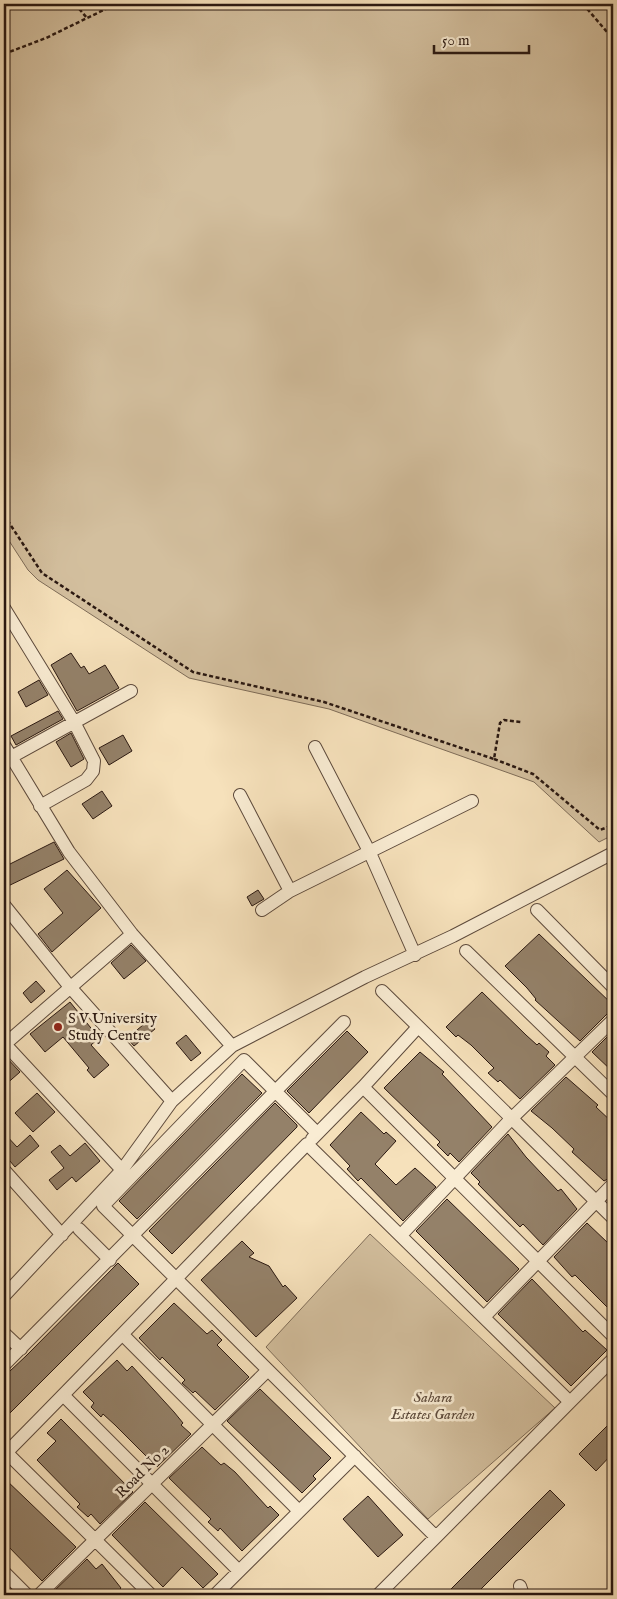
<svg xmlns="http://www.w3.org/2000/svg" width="617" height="1599" font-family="'IM FELL English',serif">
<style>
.green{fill:#d3bf9e;stroke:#7e6c58}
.building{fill:#948169;stroke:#2a1811}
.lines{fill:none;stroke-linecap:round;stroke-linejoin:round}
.minor-casing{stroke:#5d4a3c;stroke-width:14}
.path{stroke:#2a1811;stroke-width:2.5;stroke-dasharray:4 2.5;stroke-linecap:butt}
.minor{stroke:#f9ecd3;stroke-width:12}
.poi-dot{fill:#8f2418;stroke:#f9ecd3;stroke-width:2}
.labels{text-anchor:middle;stroke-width:5;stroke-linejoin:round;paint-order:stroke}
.poi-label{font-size:15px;fill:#2a1811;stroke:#f9ecd3;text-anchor:start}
.park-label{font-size:15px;font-style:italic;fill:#5d4a3b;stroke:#f9ecd3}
.street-label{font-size:15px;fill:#2a1811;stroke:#f9ecd3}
</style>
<rect width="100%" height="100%" fill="#f6e1bb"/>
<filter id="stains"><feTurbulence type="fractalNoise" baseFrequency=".004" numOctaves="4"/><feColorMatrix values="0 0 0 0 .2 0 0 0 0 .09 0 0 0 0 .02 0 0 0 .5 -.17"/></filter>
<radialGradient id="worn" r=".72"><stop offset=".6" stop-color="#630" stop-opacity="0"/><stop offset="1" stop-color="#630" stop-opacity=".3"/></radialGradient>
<!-- green -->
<path class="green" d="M 4,4 L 613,4 L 613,835 L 599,842 L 534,782 L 329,709 L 189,678 L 38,580 L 28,570 L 4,533 Z
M 370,1234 L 555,1408 L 428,1519 L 266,1347 Z"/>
<!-- building -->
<path class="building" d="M 71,653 L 81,668 L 84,666 L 89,674 L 105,665 L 119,688 L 77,711 L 51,665 Z
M 39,680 L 48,695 L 26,707 L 18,692 Z
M 58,711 L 63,719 L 16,745 L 11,736 Z
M 71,733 L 84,759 L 71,767 L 56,742 Z
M 123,735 L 132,751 L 109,765 L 99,748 Z
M 102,791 L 112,806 L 93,819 L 82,804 Z
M 54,842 L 64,859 L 4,888 L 4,867 Z
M 67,870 L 101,908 L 52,952 L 38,934 L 63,913 L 44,889 Z
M 258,890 L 264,899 L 252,906 L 247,897 Z
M 539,934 L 613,1005 L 613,1012 L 607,1014 L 580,1041 L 535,1000 L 536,999 L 527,988 L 505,966 Z
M 131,945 L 146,961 L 124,979 L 111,963 Z
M 36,981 L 45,991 L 31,1003 L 23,993 Z
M 482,992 L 526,1035 L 537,1045 L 539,1043 L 549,1052 L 546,1056 L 555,1065 L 520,1099 L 500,1080 L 498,1082 L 488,1073 L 494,1068 L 471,1045 L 458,1035 L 456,1037 L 446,1027 Z
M 70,1002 L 99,1038 L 91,1045 L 109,1065 L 94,1078 L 87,1070 L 89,1068 L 63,1037 L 45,1052 L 30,1034 Z
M 148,1021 L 155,1029 L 134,1046 L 127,1038 Z
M 347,1031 L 368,1052 L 309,1113 L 287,1091 Z
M 613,1031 L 613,1072 L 592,1052 Z
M 186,1035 L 201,1053 L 191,1061 L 176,1043 Z
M 420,1052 L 444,1072 L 442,1074 L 492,1127 L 459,1162 L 450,1153 L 448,1156 L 437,1145 L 440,1142 L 384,1088 Z
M 4,1055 L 20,1072 L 4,1086 Z
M 242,1074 L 262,1093 L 137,1219 L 119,1201 Z
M 566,1077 L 598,1105 L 596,1107 L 613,1123 L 613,1176 L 604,1181 L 572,1152 L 574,1149 L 552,1128 L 531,1111 Z
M 37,1093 L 55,1112 L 33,1132 L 15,1113 Z
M 275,1103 L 297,1125 L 297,1127 L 172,1254 L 149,1231 Z
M 361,1112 L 384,1134 L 386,1132 L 396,1141 L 375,1164 L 396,1185 L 415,1168 L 436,1187 L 403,1221 L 361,1178 L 358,1181 L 347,1169 L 350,1166 L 330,1145 Z
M 4,1133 L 17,1147 L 30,1135 L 39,1146 L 15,1167 L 4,1154 Z
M 508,1134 L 526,1157 L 558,1191 L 561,1189 L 577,1209 L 543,1245 L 523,1224 L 520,1227 L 478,1184 L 480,1182 L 471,1173 Z
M 85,1143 L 100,1161 L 76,1182 L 72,1177 L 57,1190 L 49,1180 L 64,1168 L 51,1152 L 60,1145 L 70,1156 Z
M 447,1199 L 519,1269 L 487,1302 L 416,1231 Z
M 587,1223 L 608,1243 L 613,1237 L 613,1313 L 575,1275 L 572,1277 L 554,1257 Z
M 242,1241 L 254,1253 L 249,1257 L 269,1266 L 283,1287 L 285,1285 L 297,1298 L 256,1337 L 201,1280 Z
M 118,1263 L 139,1284 L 4,1419 L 4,1373 L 10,1371 L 27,1355 Z
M 532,1279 L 583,1332 L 585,1330 L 607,1350 L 571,1386 L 498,1314 Z
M 174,1303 L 207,1334 L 212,1330 L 222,1340 L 217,1345 L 249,1377 L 215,1410 L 195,1391 L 193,1393 L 182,1383 L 185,1380 L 162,1357 L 160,1360 L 139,1338 Z
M 117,1360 L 127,1371 L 132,1366 L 174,1412 L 183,1423 L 181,1425 L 191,1434 L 157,1467 L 115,1425 L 103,1414 L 101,1417 L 91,1407 L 94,1403 L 83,1392 Z
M 260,1389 L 331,1458 L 313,1476 L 316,1479 L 302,1493 L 227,1421 Z
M 61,1419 L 133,1492 L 100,1524 L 91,1514 L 88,1517 L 77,1507 L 80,1504 L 37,1460 L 56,1441 L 47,1433 Z
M 613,1420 L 613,1453 L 596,1471 L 579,1454 Z
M 202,1447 L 221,1465 L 224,1463 L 235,1472 L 268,1508 L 270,1506 L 279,1515 L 242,1551 L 220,1528 L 218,1531 L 208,1522 L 211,1519 L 169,1478 Z
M 4,1478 L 76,1547 L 42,1581 L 4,1542 Z
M 550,1490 L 565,1505 L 475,1595 L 445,1595 Z
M 368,1496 L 403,1535 L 378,1557 L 343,1519 Z
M 145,1502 L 218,1574 L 203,1588 L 182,1567 L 163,1587 L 112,1535 Z
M 87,1559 L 96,1569 L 102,1564 L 121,1588 L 114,1595 L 50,1595 Z"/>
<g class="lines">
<defs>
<path id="minor" d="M 4,608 L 74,722 L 94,761 L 93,771 L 86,780 L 40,806
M 4,745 L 69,852 L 132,934 L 232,1046
M 315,747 L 370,853 L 415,955
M 4,761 L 131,691
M 240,795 L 290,891
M 4,905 L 70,987 L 172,1101
M 262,910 L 290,891 L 472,801
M 537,910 L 613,987
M 466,951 L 613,1094
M 382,991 L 613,1218
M 4,1043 L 122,1170
M 4,1045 L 132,934
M 363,1087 L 418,1027
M 312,1139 L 363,1087 L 613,1336
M 4,1170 L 62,1235
M 79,1229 L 110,1260
M 401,1235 L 511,1119 L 613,1020
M 4,1296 L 122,1170 L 172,1101 L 232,1046 L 365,977 L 453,936 L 613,853
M 484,1317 L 613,1184
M 4,1333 L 21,1349
M 123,1335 L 299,1511
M 4,1365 L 344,1022
M 63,1395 L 239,1571
M 570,1402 L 613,1359
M 6,1452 L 151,1595
M 4,1455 C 106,1352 206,1247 307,1144 L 570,1402 L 436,1537 L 103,1206 L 244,1060 L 317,1133
M 4,1572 L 27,1595
M 520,1586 L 523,1595
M 39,1595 L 268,1370
M 215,1595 L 355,1456
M 378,1595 L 436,1537"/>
</defs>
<!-- minor casing -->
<use href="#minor" class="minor-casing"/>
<!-- path -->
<path class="path" d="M 75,4 L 87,18
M 583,4 L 613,39
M 4,54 L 46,38 L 116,4
M 4,515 L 42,573 L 193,672 L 324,702 L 494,759 L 500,723 L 504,720 L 521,722
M 494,759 L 533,774 L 600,830 L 613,825"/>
<!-- minor -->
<use href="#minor" class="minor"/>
</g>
<!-- markers -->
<circle class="poi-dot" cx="58" cy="1027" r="5"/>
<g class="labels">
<!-- poi labels -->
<g class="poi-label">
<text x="68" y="1023">S V University<tspan x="68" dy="17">Study Centre</tspan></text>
</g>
<!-- park labels -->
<g class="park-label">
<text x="433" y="1402">Sahara<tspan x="433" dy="17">Estates Garden</tspan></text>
</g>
<!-- street labels -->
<g class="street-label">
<text transform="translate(142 1471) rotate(-45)" y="5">Road No 2</text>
</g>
</g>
<!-- margin -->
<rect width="617" height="1599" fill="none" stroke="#f6e1bb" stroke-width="20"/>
<rect x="5" y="5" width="607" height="1589" fill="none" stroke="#2a1811" stroke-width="2.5"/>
<rect x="10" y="10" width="597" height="1579" fill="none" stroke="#2a1811"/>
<!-- scale -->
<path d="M434 45v8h95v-8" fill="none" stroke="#2a1811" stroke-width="2.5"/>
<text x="442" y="45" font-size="15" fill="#2a1811" stroke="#f9ecd3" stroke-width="4" paint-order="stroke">50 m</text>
<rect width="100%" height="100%" filter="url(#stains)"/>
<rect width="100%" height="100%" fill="url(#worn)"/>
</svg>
